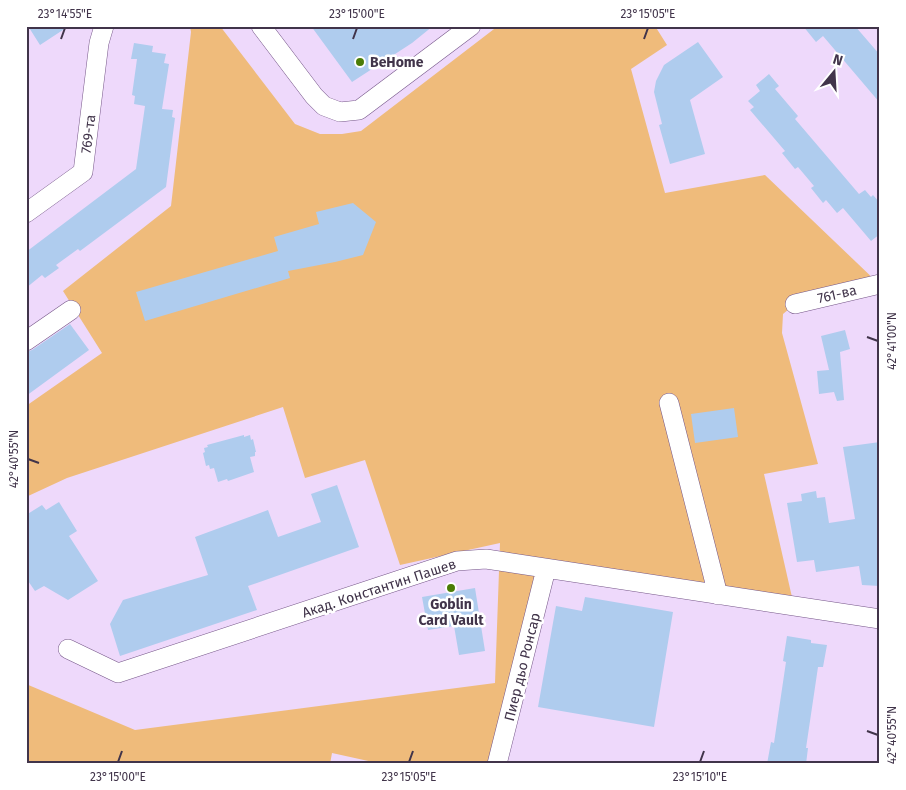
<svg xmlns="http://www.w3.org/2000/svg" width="906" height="790" font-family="'Fira Sans',sans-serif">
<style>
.green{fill:#efbb7b}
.building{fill:#afccee}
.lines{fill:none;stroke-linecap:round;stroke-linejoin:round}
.street-casing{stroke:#755688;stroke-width:20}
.street{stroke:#fff;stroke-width:19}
.ticks{fill:none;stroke:#41344a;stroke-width:2}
.poi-dot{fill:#4b7c06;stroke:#fff;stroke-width:2}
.labels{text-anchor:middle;stroke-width:5;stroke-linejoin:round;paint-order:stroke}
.poi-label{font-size:14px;font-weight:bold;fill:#41344a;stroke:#fff;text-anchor:start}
.street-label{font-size:14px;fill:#41344a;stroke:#fff}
.neatline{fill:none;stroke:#41344a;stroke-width:2}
.ticks-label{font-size:12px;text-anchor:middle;fill:#41344a}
</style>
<rect width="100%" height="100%" fill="#eed9fb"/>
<!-- green -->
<path class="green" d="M 190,26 L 220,26 L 295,124 L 320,134 L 342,134 L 361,131 L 498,26 L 655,26 L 667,45 L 631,69 L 665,193 L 765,175 L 879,284 L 795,304 L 783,314 L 782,333 L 818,464 L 764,474 L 794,606 L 546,569 L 497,764 L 382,764 L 332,753 L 330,764 L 26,764 L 26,684 L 135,730 L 495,683 L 500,543 L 400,565 L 365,460 L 305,478 L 283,407 L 67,478 L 26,497 L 26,406 L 102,353 L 63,291 L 171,206 L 191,32 Z"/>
<!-- building -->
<path class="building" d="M 28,26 L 69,26 L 40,45 Z
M 311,26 L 433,26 L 412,43 L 352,82 Z
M 803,26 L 855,26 L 880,55 L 880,103 L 823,36 L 816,42 Z
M 698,42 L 723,77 L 690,100 L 705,154 L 670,164 L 659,125 L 662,124 L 654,92 L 656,81 L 664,65 Z
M 134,43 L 153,46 L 152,52 L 166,54 L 164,63 L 169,64 L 162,109 L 173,110 L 172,117 L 175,118 L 166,187 L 80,251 L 78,249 L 56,265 L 59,268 L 45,278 L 42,275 L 26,288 L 26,252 L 136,169 L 145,106 L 134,104 L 135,96 L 132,95 L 137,59 L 131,59 Z
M 769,74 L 779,86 L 775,89 L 798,116 L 795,119 L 859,194 L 865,190 L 871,197 L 873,195 L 880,203 L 880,234 L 871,241 L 843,208 L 837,213 L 826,200 L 823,203 L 811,188 L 814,186 L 798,167 L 795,169 L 782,153 L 785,151 L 750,110 L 754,107 L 748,101 L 760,91 L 756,85 Z
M 353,203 L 376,222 L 363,255 L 335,262 L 288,271 L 290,278 L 145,321 L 136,292 L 278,251 L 274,237 L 319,224 L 316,212 Z
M 70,324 L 89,350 L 26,396 L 26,352 L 32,350 Z
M 845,330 L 850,349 L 840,352 L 844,400 L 837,401 L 834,392 L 819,394 L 817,371 L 829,370 L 821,336 Z
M 734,408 L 738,437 L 695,443 L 691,414 Z
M 244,435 L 244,437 L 250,435 L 251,440 L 253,439 L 256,452 L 255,452 L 255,456 L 250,457 L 254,472 L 228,481 L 227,479 L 218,482 L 214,468 L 210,469 L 209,465 L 206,466 L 203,453 L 205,452 L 204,448 L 208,447 L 207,445 Z
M 880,442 L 880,586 L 862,585 L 859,566 L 816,572 L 814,560 L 797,562 L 787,503 L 802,501 L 801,494 L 816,491 L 817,498 L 825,497 L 829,523 L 855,519 L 843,447 Z
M 337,485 L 359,547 L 248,586 L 257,610 L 120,656 L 110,624 L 123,600 L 208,575 L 195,537 L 268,510 L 278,537 L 321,522 L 311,494 Z
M 59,502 L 77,531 L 69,536 L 98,581 L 68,600 L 44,586 L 35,591 L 26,578 L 26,515 L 42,505 L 46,510 Z
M 475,588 L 485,651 L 459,655 L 454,626 L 428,630 L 422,597 Z
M 585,597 L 673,612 L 654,727 L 538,707 L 556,606 L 582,611 Z
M 787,636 L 811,640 L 811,643 L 827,645 L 823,667 L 818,667 L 806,748 L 808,748 L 806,764 L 767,764 L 771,742 L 774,743 L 786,662 L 783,661 Z"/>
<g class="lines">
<defs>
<path id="street" d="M 261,26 L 314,96 L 324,106 L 340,112 L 359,110 L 471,26
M 26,213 L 83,172 L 99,43 L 104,26
M 795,304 L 880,284
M 26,341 L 71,310
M 669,403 L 718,595
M 68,649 L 118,673 L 457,561 L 486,559 L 880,619
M 497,764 L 546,569"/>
</defs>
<!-- street casing -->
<use href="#street" class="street-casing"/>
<!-- street -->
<use href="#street" class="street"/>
</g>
<!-- ticks -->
<path class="ticks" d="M 61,39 L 65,28M 353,39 L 357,28M 644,39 L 648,28M 867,337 L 878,341M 28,459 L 39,463M 867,731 L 878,735M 118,762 L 122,751M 409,762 L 413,751M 700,762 L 704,751"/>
<!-- markers -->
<g class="poi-dot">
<circle cx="360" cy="62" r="5"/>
<circle cx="451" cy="588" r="5"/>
</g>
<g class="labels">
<!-- poi labels -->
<g class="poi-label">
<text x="370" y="67">BeHome</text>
<text x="451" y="609" text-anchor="middle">Goblin<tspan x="451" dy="16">Card Vault</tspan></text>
</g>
<!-- street labels -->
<g class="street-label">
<text transform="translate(88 134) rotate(-83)" y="5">769-та</text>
<text transform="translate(837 294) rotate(-13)" y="5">761-ва</text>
<text transform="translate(379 588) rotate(-18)" y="5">Акад. Константин Пашев</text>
<text transform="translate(522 667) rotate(-76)" y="5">Пиер дьо Ронсар</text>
</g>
</g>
<!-- border -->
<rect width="906" height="790" fill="none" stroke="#ffffff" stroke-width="55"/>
<!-- north arrow -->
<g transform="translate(834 72) rotate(18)" stroke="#ffffff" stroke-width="4" paint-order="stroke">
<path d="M0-4L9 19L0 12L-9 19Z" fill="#41344a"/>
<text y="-8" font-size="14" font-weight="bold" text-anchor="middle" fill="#41344a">N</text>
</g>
<rect x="28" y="28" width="850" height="734" class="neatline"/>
<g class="ticks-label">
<text x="65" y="18">23°14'55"E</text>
<text x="357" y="18">23°15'00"E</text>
<text x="648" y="18">23°15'05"E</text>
<text transform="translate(892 341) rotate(-90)" y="4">42°41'00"N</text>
<text transform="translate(14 459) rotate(-90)" y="4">42°40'55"N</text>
<text transform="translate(892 735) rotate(-90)" y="4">42°40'55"N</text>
<text x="118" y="781">23°15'00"E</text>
<text x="409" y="781">23°15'05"E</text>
<text x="700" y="781">23°15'10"E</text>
</g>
</svg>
